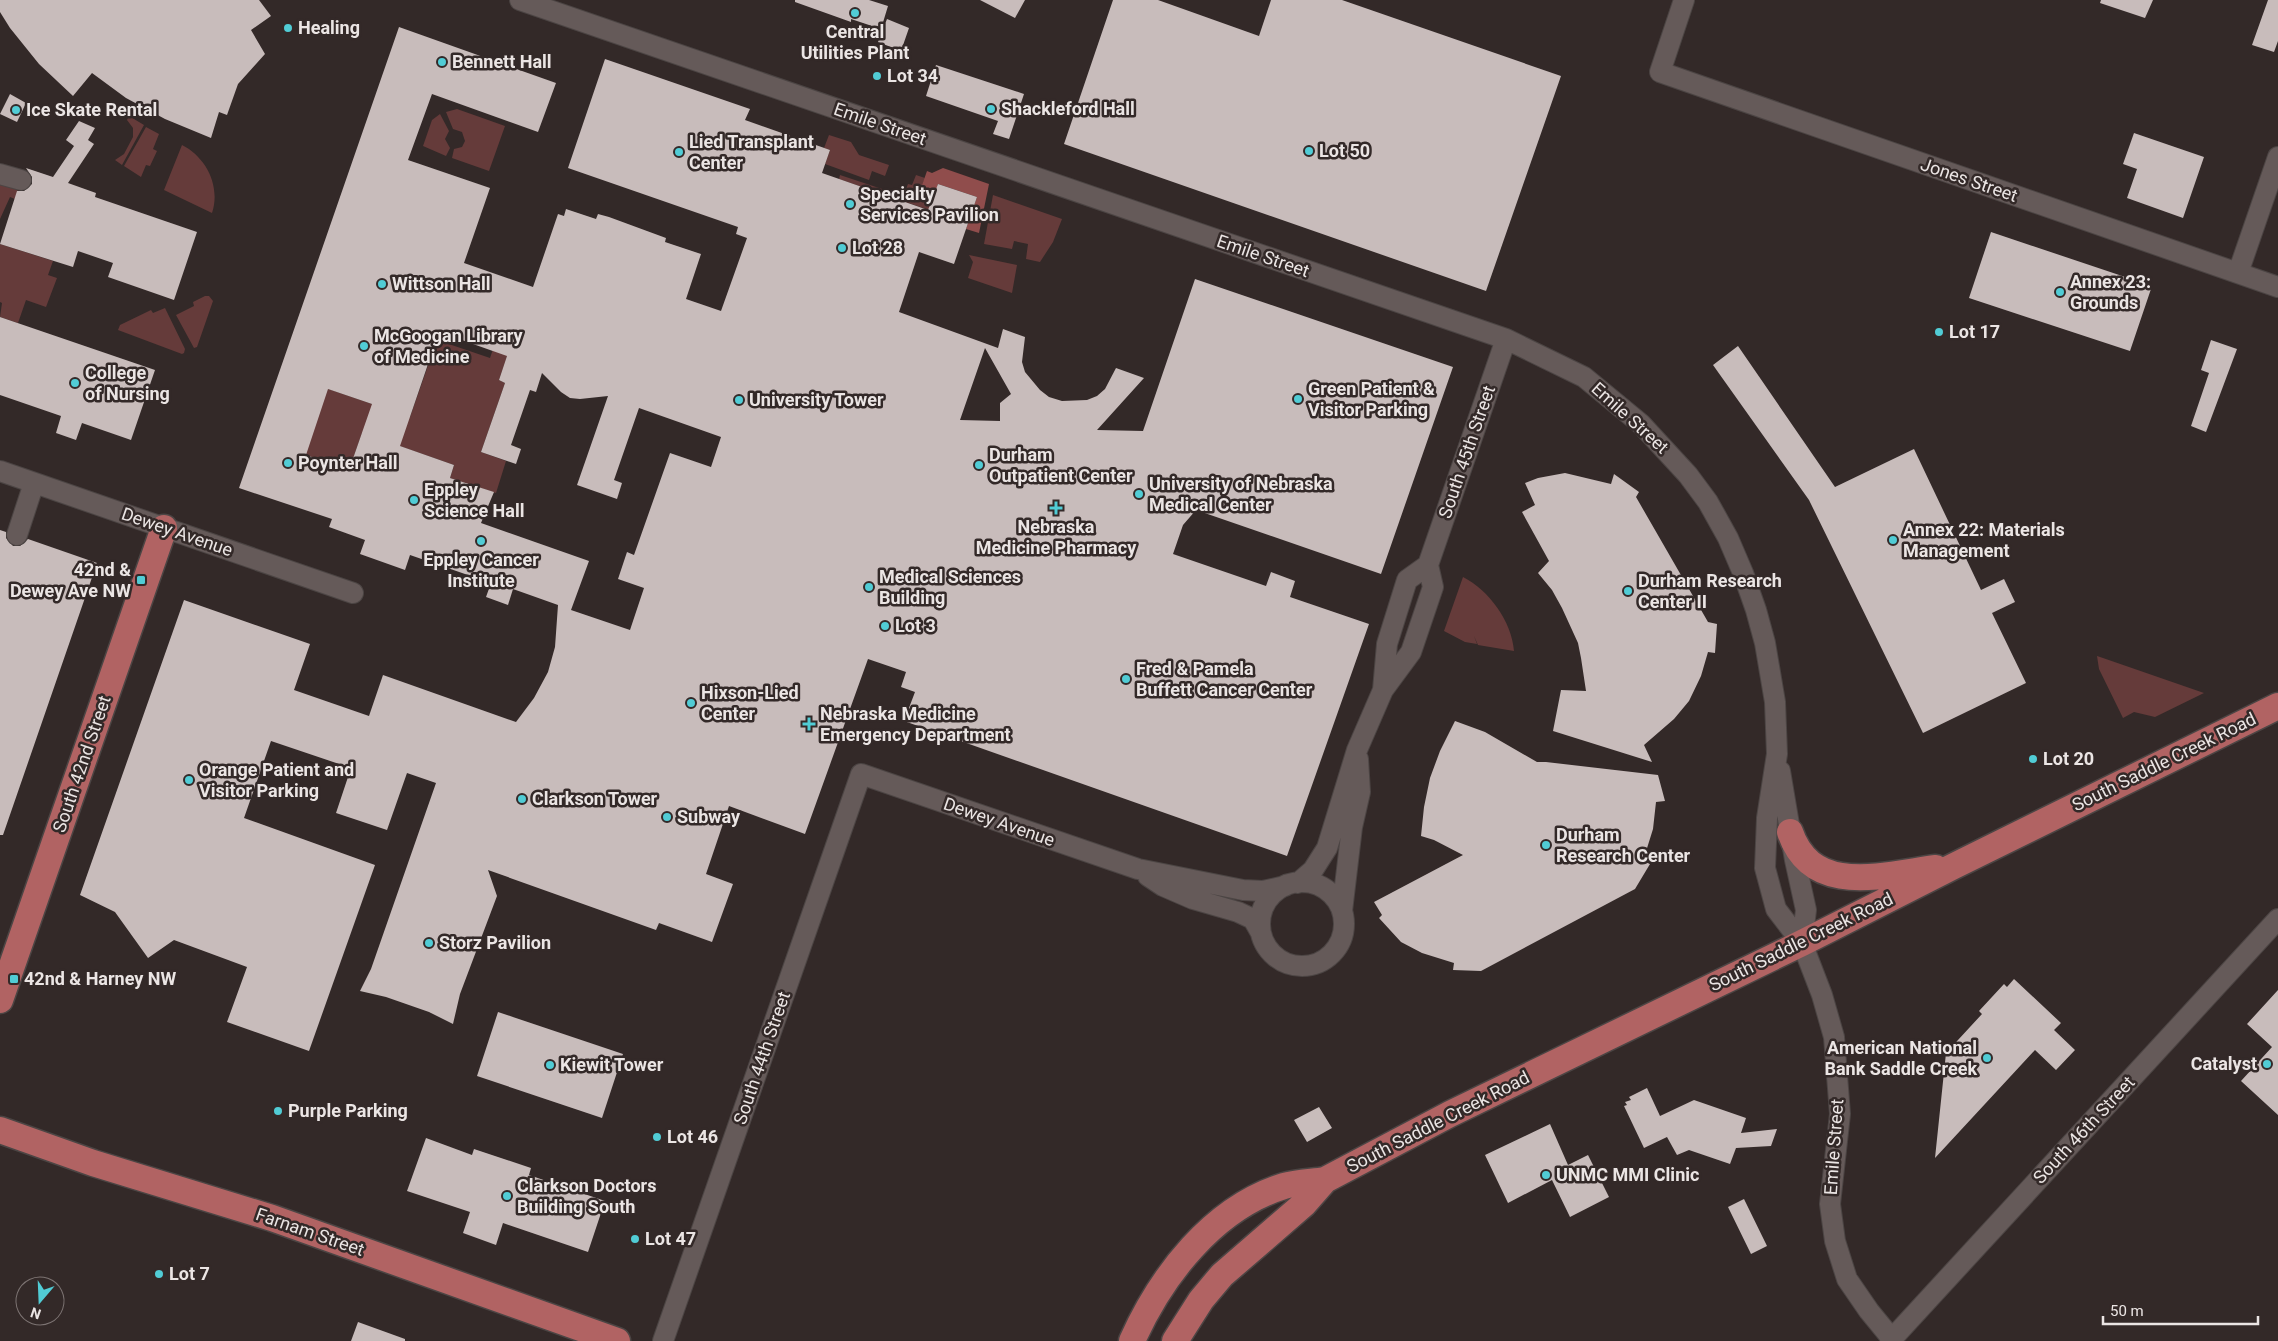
<svg xmlns="http://www.w3.org/2000/svg" width="2278" height="1341" font-family="Roboto,sans-serif">
<style>
.green{fill:#653b3a}
.forest{fill:#904d4c}
.building{fill:#c8bcbb;fill-rule:evenodd}
.lines{fill:none;stroke-linecap:round;stroke-linejoin:round}
.minor-casing{stroke:#4c4544;stroke-width:22}
.major-casing{stroke:#4c4544;stroke-width:29}
.minor{stroke:#655a59;stroke-width:20}
.major{stroke:#b16363;stroke-width:26}
.poi-dot{fill:#51ccd5;stroke:#332928;stroke-width:2}
.labels{text-anchor:middle;stroke-width:5;stroke-linejoin:round;paint-order:stroke}
.poi-label{font-size:18px;font-weight:bold;fill:#ebe5e4;stroke:#332928;text-anchor:start}
.street-label{font-size:18px;fill:#ebe5e4;stroke:#332928}
</style>
<rect width="100%" height="100%" fill="#332928"/>
<!-- green -->
<path class="green" d="M 457,109 L 505,126 L 489,171 L 452,158 L 454,149 L 462,147 L 465,141 L 462,132 L 453,129 L 446,112 Z
M 440,114 L 449,131 L 445,139 L 450,148 L 446,156 L 423,146 L 432,120 Z
M 129,116 L 144,125 L 122,165 L 115,160 L 124,154 L 133,137 L 133,128 L 127,120 Z
M 146,127 L 159,134 L 153,149 L 157,151 L 150,166 L 146,165 L 141,177 L 124,166 Z
M 829,135 L 851,142 L 859,155 L 889,165 L 885,176 L 872,171 L 869,180 L 825,164 L 830,150 L 824,148 Z
M 182,145 C 206,157 221,186 212,213 L 164,190 Z
M 840,175 L 903,196 L 908,184 L 912,185 L 916,175 L 925,178 L 921,188 L 923,192 L 934,196 L 929,210 L 839,179 Z
M 0,182 L 18,189 L 15,199 L 10,197 L 0,219 Z
M 993,195 L 1062,219 L 1053,242 L 1040,262 L 1026,259 L 1028,244 L 1014,241 L 1012,249 L 984,244 Z
M 0,244 L 53,261 L 48,275 L 57,278 L 46,307 L 26,300 L 18,323 L 0,317 L 2,303 L 0,302 Z
M 969,255 L 1017,265 L 1012,293 L 968,278 L 973,262 Z
M 205,296 L 209,296 L 213,301 L 197,347 L 194,348 L 176,315 L 194,306 L 193,302 Z
M 165,308 L 185,349 L 184,353 L 182,354 L 118,330 L 120,325 L 151,310 L 153,313 Z
M 437,340 L 490,358 L 494,346 L 509,351 L 499,380 L 505,383 L 481,452 L 506,461 L 496,493 L 450,478 L 454,465 L 362,433 L 349,470 L 306,455 L 311,383 L 410,417 Z
M 1463,577 C 1489,590 1512,622 1514,651 L 1478,645 L 1474,636 L 1477,644 L 1465,642 L 1444,631 Z
M 2097,656 L 2103,658 L 2204,693 L 2155,717 L 2134,712 L 2123,718 L 2099,669 Z"/>
<!-- forest -->
<path class="forest" d="M 943,168 L 989,184 L 979,233 L 966,229 L 977,197 L 938,184 L 934,196 L 923,192 L 921,188 L 927,171 L 932,173 Z"/>
<!-- building -->
<path class="building" d="M 0,0 L 259,0 L 271,16 L 251,30 L 265,54 L 238,84 L 227,115 L 219,112 L 211,138 L 165,119 L 126,98 L 92,73 L 73,96 L 39,64 L 10,28 L 0,12 Z
M 795,0 L 869,0 L 888,6 L 881,29 L 851,19 L 851,22 L 795,2 Z
M 980,0 L 1025,0 L 1015,18 Z
M 1113,0 L 1158,0 L 1259,36 L 1271,0 L 1342,0 L 1561,76 L 1486,291 L 1064,144 Z
M 2101,0 L 2153,0 L 2145,18 L 2100,3 Z
M 2268,0 L 2278,0 L 2278,41 L 2274,52 L 2252,45 Z
M 887,19 L 909,28 L 901,51 L 878,42 Z
M 399,27 L 556,83 L 538,132 L 432,94 L 408,160 L 490,188 L 464,263 L 533,287 L 558,214 L 564,216 L 566,209 L 596,219 L 598,214 L 609,217 L 666,238 L 665,242 L 701,254 L 686,299 L 721,311 L 747,238 L 736,234 L 738,227 L 568,168 L 605,59 L 750,109 L 745,120 L 830,150 L 822,173 L 928,210 L 938,184 L 977,197 L 954,264 L 919,252 L 899,312 L 998,348 L 1003,329 L 1025,337 L 1022,362 L 1025,372 L 1040,390 L 1049,397 L 1062,401 L 1087,400 L 1097,396 L 1105,389 L 1116,368 L 1144,378 L 1097,430 L 1143,431 L 1195,279 L 1453,367 L 1381,574 L 1196,510 L 1183,525 L 1173,554 L 1266,586 L 1271,572 L 1295,581 L 1290,597 L 1369,624 L 1287,856 L 904,721 L 915,692 L 901,687 L 906,672 L 868,659 L 805,834 L 729,806 L 706,874 L 733,884 L 712,942 L 659,923 L 656,930 L 488,870 L 497,896 L 460,994 L 453,1024 L 429,1012 L 386,997 L 360,991 L 371,969 L 436,783 L 407,773 L 387,830 L 336,813 L 351,768 L 271,741 L 244,818 L 375,865 L 309,1051 L 227,1022 L 247,967 L 174,940 L 148,958 L 115,912 L 80,895 L 184,600 L 310,644 L 294,690 L 369,716 L 383,675 L 516,722 L 534,698 L 548,672 L 555,647 L 558,605 L 513,589 L 508,605 L 486,597 L 491,583 L 410,555 L 405,570 L 360,554 L 365,540 L 329,527 L 332,519 L 239,488 ZM 439,332 L 507,356 L 499,380 L 505,383 L 481,452 L 516,464 L 521,449 L 511,445 L 530,390 L 536,392 L 542,373 L 561,392 L 570,398 L 580,399 L 608,396 L 577,485 L 617,499 L 622,483 L 614,480 L 639,408 L 721,437 L 711,467 L 670,453 L 634,555 L 627,552 L 618,579 L 644,588 L 630,630 L 571,610 L 589,561 L 481,523 L 494,492 L 450,478 L 454,465 L 400,446 ZM 985,348 L 1011,394 L 1000,403 L 1000,421 L 960,420 ZM 328,389 L 372,404 L 349,470 L 306,455 Z
M 936,65 L 1024,94 L 1009,139 L 993,134 L 998,121 L 926,96 Z
M 10,94 L 26,103 L 17,122 L 0,114 Z
M 79,121 L 95,128 L 88,140 L 94,144 L 68,183 L 96,193 L 95,197 L 197,232 L 174,300 L 108,277 L 113,263 L 78,251 L 73,267 L 0,244 L 17,191 L 24,191 L 32,184 L 32,177 L 26,168 L 53,177 L 74,146 L 66,140 Z
M 2134,133 L 2204,157 L 2183,218 L 2127,198 L 2137,169 L 2123,164 Z
M 1991,232 L 2152,286 L 2130,351 L 1969,298 Z
M 0,317 L 155,370 L 131,440 L 82,423 L 76,440 L 56,433 L 61,416 L 0,395 Z
M 2211,340 L 2237,349 L 2206,432 L 2191,426 L 2209,373 L 2201,370 Z
M 1738,346 L 1835,487 L 1914,449 L 1981,590 L 2004,579 L 2015,602 L 1992,613 L 2026,683 L 1923,733 L 1809,500 L 1713,365 Z
M 1565,473 L 1611,484 L 1614,474 L 1639,492 L 1636,497 L 1708,622 L 1717,624 L 1715,653 L 1708,652 L 1701,676 L 1689,701 L 1674,719 L 1644,745 L 1652,762 L 1553,731 L 1561,690 L 1586,691 L 1581,658 L 1578,643 L 1562,608 L 1552,590 L 1538,573 L 1549,561 L 1522,512 L 1535,505 L 1525,483 L 1538,478 Z
M 0,530 L 6,532 L 6,538 L 13,546 L 20,546 L 28,539 L 97,563 L 3,835 L 0,835 Z
M 1455,721 L 1485,732 L 1537,762 L 1546,762 L 1658,775 L 1665,801 L 1656,802 L 1653,829 L 1643,861 L 1650,864 L 1635,889 L 1481,971 L 1453,970 L 1454,963 L 1422,953 L 1401,942 L 1379,918 L 1382,915 L 1374,902 L 1463,855 L 1434,840 L 1421,836 L 1424,807 L 1430,778 L 1440,751 Z
M 2014,979 L 2061,1023 L 2054,1030 L 2075,1050 L 2056,1070 L 2035,1050 L 1935,1158 L 1946,1053 L 1982,1014 L 1979,1011 L 2004,984 L 2007,987 Z
M 2278,990 L 2278,1115 L 2241,1081 L 2272,1047 L 2247,1024 Z
M 498,1012 L 623,1054 L 602,1118 L 477,1076 Z
M 1647,1088 L 1660,1116 L 1694,1100 L 1746,1118 L 1741,1133 L 1777,1129 L 1771,1146 L 1736,1148 L 1730,1164 L 1689,1150 L 1677,1155 L 1667,1137 L 1644,1148 L 1624,1106 L 1627,1105 L 1625,1102 L 1631,1100 L 1629,1097 Z
M 1319,1107 L 1332,1128 L 1307,1142 L 1294,1120 Z
M 1550,1124 L 1568,1165 L 1588,1155 L 1609,1197 L 1570,1217 L 1552,1180 L 1508,1203 L 1485,1155 Z
M 426,1138 L 472,1155 L 474,1149 L 531,1168 L 529,1175 L 605,1201 L 588,1252 L 503,1223 L 496,1245 L 463,1233 L 470,1212 L 407,1191 Z
M 1744,1199 L 1767,1246 L 1751,1254 L 1728,1207 Z
M 358,1322 L 405,1339 L 405,1341 L 351,1341 Z"/>
<g class="lines">
<defs>
<path id="minor" d="M 520,0 L 1506,339 L 1584,377 L 1641,424 L 1688,475 L 1708,502 L 1728,538 L 1743,573 L 1756,610 L 1765,643 L 1775,702 L 1777,754 L 1767,818 L 1765,868 L 1776,909 L 1802,943 L 1822,995 L 1834,1037 L 1840,1114 L 1830,1204 L 1835,1241 L 1847,1279 L 1869,1311 L 1892,1339
M 1684,0 L 1660,72 L 2278,287
M 0,174 L 21,180
M 2238,273 L 2278,157
M 0,471 L 353,593
M 17,535 L 34,483
M 1383,690 L 1387,644 L 1407,580 L 1428,565
M 1780,771 L 1795,860 L 1806,910 L 1802,943
M 1148,876 L 1163,886 L 1193,899 L 1238,912 L 1253,919 L 1261,933
M1260 924a42 42 0 1 1 84 0a42 42 0 1 1-84 0Z
M 1298,883 L 1313,870 L 1327,848 L 1357,750 L 1383,690 L 1411,652 L 1433,587 L 1428,565 L 1506,339
M 1342,911 L 1352,827 L 1360,792 L 1358,759
M 663,1341 L 861,774 L 1138,869 L 1243,890 L 1263,891 L 1285,886
M 1890,1341 L 2278,919"/>
<path id="major" d="M 1790,832 C 1812,897 1883,875 1936,868
M 0,1000 L 164,528
M 0,1130 L 93,1163 L 272,1218 L 617,1341
M 1132,1341 C 1161,1276 1213,1208 1284,1186 C 1297,1182 1312,1182 1325,1180
M 1175,1341 L 1201,1300 L 1222,1275 L 1304,1204 L 1325,1180 L 1450,1114 L 1802,943 L 1954,866 L 2278,706"/>
</defs>
<!-- minor casing -->
<use href="#minor" class="minor-casing"/>
<!-- major casing -->
<use href="#major" class="major-casing"/>
<!-- minor -->
<use href="#minor" class="minor"/>
<!-- major -->
<use href="#major" class="major"/>
</g>
<!-- markers -->
<g class="poi-dot">
<circle cx="855" cy="13" r="5"/>
<circle cx="288" cy="28" r="5"/>
<circle cx="442" cy="62" r="5"/>
<circle cx="877" cy="76" r="5"/>
<circle cx="991" cy="109" r="5"/>
<circle cx="16" cy="110" r="5"/>
<circle cx="1309" cy="151" r="5"/>
<circle cx="679" cy="152" r="5"/>
<circle cx="850" cy="204" r="5"/>
<circle cx="842" cy="248" r="5"/>
<circle cx="382" cy="284" r="5"/>
<circle cx="2060" cy="292" r="5"/>
<circle cx="1939" cy="332" r="5"/>
<circle cx="364" cy="346" r="5"/>
<circle cx="75" cy="383" r="5"/>
<circle cx="1298" cy="399" r="5"/>
<circle cx="739" cy="400" r="5"/>
<circle cx="288" cy="463" r="5"/>
<circle cx="979" cy="465" r="5"/>
<circle cx="1139" cy="494" r="5"/>
<circle cx="414" cy="500" r="5"/>
<path d="M1053.5 500.5h5v5h5v5h-5v5h-5v-5h-5v-5h5z"/>
<circle cx="1893" cy="540" r="5"/>
<circle cx="481" cy="541" r="5"/>
<rect x="136" y="575" width="10" height="10" rx="2.5"/>
<circle cx="869" cy="587" r="5"/>
<circle cx="1628" cy="591" r="5"/>
<circle cx="885" cy="626" r="5"/>
<circle cx="1126" cy="679" r="5"/>
<circle cx="691" cy="703" r="5"/>
<path d="M806.5 716.5h5v5h5v5h-5v5h-5v-5h-5v-5h5z"/>
<circle cx="2033" cy="759" r="5"/>
<circle cx="189" cy="780" r="5"/>
<circle cx="522" cy="799" r="5"/>
<circle cx="667" cy="817" r="5"/>
<circle cx="1546" cy="845" r="5"/>
<circle cx="429" cy="943" r="5"/>
<rect x="9" y="974" width="10" height="10" rx="2.5"/>
<circle cx="1987" cy="1058" r="5"/>
<circle cx="2267" cy="1064" r="5"/>
<circle cx="550" cy="1065" r="5"/>
<circle cx="278" cy="1111" r="5"/>
<circle cx="657" cy="1137" r="5"/>
<circle cx="1546" cy="1175" r="5"/>
<circle cx="507" cy="1196" r="5"/>
<circle cx="635" cy="1239" r="5"/>
<circle cx="159" cy="1274" r="5"/>
</g>
<g class="labels">
<!-- poi labels -->
<g class="poi-label">
<text x="298" y="34">Healing</text>
<text x="855" y="38" text-anchor="middle">Central<tspan x="855" dy="21">Utilities Plant</tspan></text>
<text x="452" y="68">Bennett Hall</text>
<text x="887" y="82">Lot 34</text>
<text x="1001" y="115">Shackleford Hall</text>
<text x="26" y="116">Ice Skate Rental</text>
<text x="689" y="148">Lied Transplant<tspan x="689" dy="21">Center</tspan></text>
<text x="1319" y="157">Lot 50</text>
<text x="860" y="200">Specialty<tspan x="860" dy="21">Services Pavilion</tspan></text>
<text x="852" y="254">Lot 28</text>
<text x="2070" y="288">Annex 23:<tspan x="2070" dy="21">Grounds</tspan></text>
<text x="392" y="290">Wittson Hall</text>
<text x="1949" y="338">Lot 17</text>
<text x="374" y="342">McGoogan Library<tspan x="374" dy="21">of Medicine</tspan></text>
<text x="85" y="379">College<tspan x="85" dy="21">of Nursing</tspan></text>
<text x="1308" y="395">Green Patient &amp;<tspan x="1308" dy="21">Visitor Parking</tspan></text>
<text x="749" y="406">University Tower</text>
<text x="989" y="461">Durham<tspan x="989" dy="21">Outpatient Center</tspan></text>
<text x="298" y="469">Poynter Hall</text>
<text x="1149" y="490">University of Nebraska<tspan x="1149" dy="21">Medical Center</tspan></text>
<text x="424" y="496">Eppley<tspan x="424" dy="21">Science Hall</tspan></text>
<text x="1056" y="533" text-anchor="middle">Nebraska<tspan x="1056" dy="21">Medicine Pharmacy</tspan></text>
<text x="1903" y="536">Annex 22: Materials<tspan x="1903" dy="21">Management</tspan></text>
<text x="481" y="566" text-anchor="middle">Eppley Cancer<tspan x="481" dy="21">Institute</tspan></text>
<text x="131" y="576" text-anchor="end">42nd &amp;<tspan x="131" dy="21">Dewey Ave NW</tspan></text>
<text x="879" y="583">Medical Sciences<tspan x="879" dy="21">Building</tspan></text>
<text x="1638" y="587">Durham Research<tspan x="1638" dy="21">Center II</tspan></text>
<text x="895" y="632">Lot 3</text>
<text x="1136" y="675">Fred &amp; Pamela<tspan x="1136" dy="21">Buffett Cancer Center</tspan></text>
<text x="701" y="699">Hixson-Lied<tspan x="701" dy="21">Center</tspan></text>
<text x="820" y="720">Nebraska Medicine<tspan x="820" dy="21">Emergency Department</tspan></text>
<text x="2043" y="765">Lot 20</text>
<text x="199" y="776">Orange Patient and<tspan x="199" dy="21">Visitor Parking</tspan></text>
<text x="532" y="805">Clarkson Tower</text>
<text x="677" y="823">Subway</text>
<text x="1556" y="841">Durham<tspan x="1556" dy="21">Research Center</tspan></text>
<text x="439" y="949">Storz Pavilion</text>
<text x="24" y="985">42nd &amp; Harney NW</text>
<text x="1977" y="1054" text-anchor="end">American National<tspan x="1977" dy="21">Bank Saddle Creek</tspan></text>
<text x="2257" y="1070" text-anchor="end">Catalyst</text>
<text x="560" y="1071">Kiewit Tower</text>
<text x="288" y="1117">Purple Parking</text>
<text x="667" y="1143">Lot 46</text>
<text x="1556" y="1181">UNMC MMI Clinic</text>
<text x="517" y="1192">Clarkson Doctors<tspan x="517" dy="21">Building South</tspan></text>
<text x="645" y="1245">Lot 47</text>
<text x="169" y="1280">Lot 7</text>
</g>
<!-- street labels -->
<g class="street-label">
<text transform="translate(880 124) rotate(19)" y="6">Emile Street</text>
<text transform="translate(1969 180) rotate(19)" y="6">Jones Street</text>
<text transform="translate(1263 256) rotate(19)" y="6">Emile Street</text>
<text transform="translate(1630 418) rotate(42)" y="6">Emile Street</text>
<text transform="translate(1467 452) rotate(-71)" y="6">South 45th Street</text>
<text transform="translate(177 532) rotate(19)" y="6">Dewey Avenue</text>
<text transform="translate(2164 762) rotate(-26)" y="6">South Saddle Creek Road</text>
<text transform="translate(82 764) rotate(-71)" y="6">South 42nd Street</text>
<text transform="translate(999 822) rotate(19)" y="6">Dewey Avenue</text>
<text transform="translate(1801 942) rotate(-26)" y="6">South Saddle Creek Road</text>
<text transform="translate(762 1058) rotate(-71)" y="6">South 44th Street</text>
<text transform="translate(1438 1122) rotate(-27)" y="6">South Saddle Creek Road</text>
<text transform="translate(2084 1130) rotate(-47)" y="6">South 46th Street</text>
<text transform="translate(1834 1147) rotate(-86)" y="6">Emile Street</text>
<text transform="translate(310 1232) rotate(19)" y="6">Farnam Street</text>
</g>
</g>
<!-- north arrow -->
<g transform="translate(40 1301) rotate(199)"><circle r="24" fill="#332928" stroke="#7d7473"/>
<path d="M0-4L9 19L0 12L-9 19Z" fill="#51ccd5"/>
<text y="-8" font-size="14" font-weight="bold" text-anchor="middle" fill="#ebe5e4">N</text>
</g>
<!-- scale -->
<path d="M2103 1316v8h155v-8" fill="none" stroke="#ebe5e4" stroke-width="2.5"/>
<text x="2110" y="1316" font-size="15" fill="#ebe5e4" stroke="#332928" stroke-width="4" paint-order="stroke">50 m</text>
</svg>
